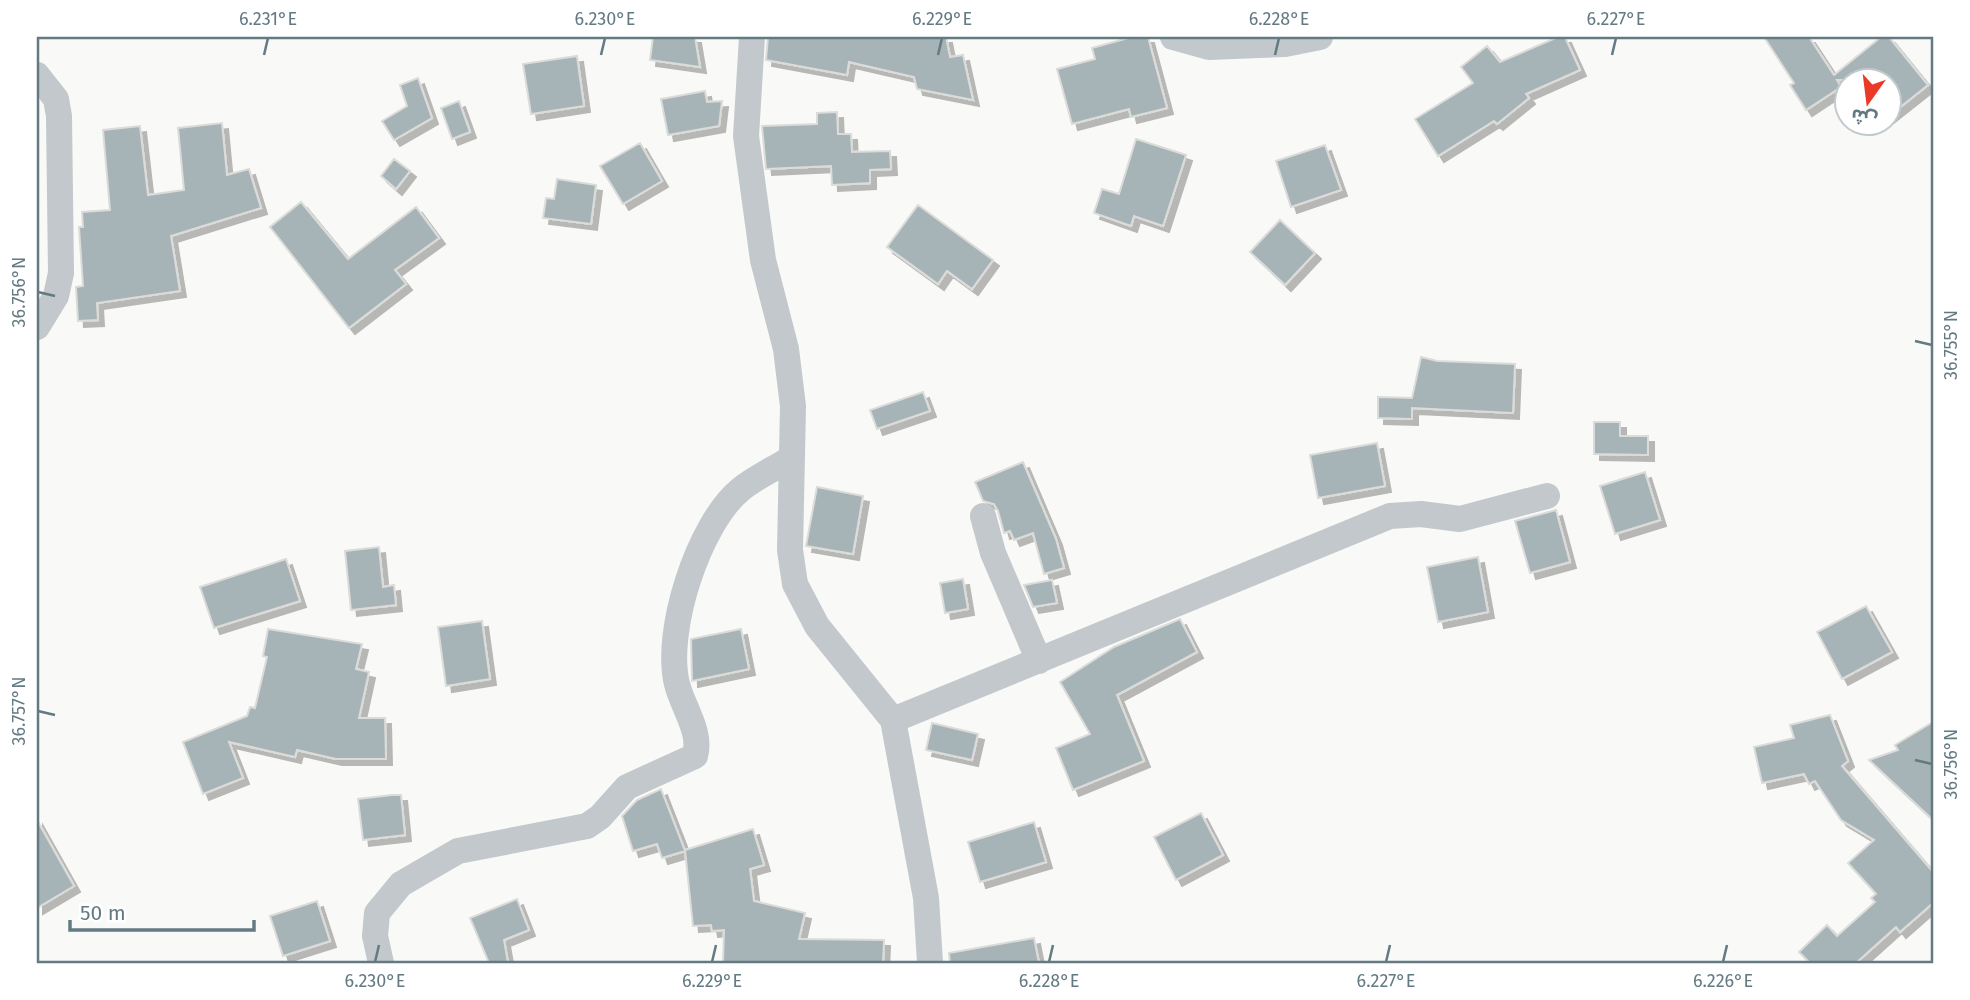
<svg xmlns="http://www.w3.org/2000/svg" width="1970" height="1000" font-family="'Fira Sans','Noto Sans Arabic',sans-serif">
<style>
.building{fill:#a6b3b7;stroke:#dbdbd9;stroke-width:2;filter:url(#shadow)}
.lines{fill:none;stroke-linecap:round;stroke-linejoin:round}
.minor{stroke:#c2c8cb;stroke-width:26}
.ticks{fill:none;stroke:#637a83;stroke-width:2.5}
.neatline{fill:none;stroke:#637a83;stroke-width:2.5}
.ticks-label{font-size:18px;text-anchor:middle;fill:#637a83}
</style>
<defs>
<filter id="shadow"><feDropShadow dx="6" dy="6" stdDeviation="0" flood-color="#0004"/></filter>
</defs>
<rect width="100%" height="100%" fill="#f9f9f7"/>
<!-- building -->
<path class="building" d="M 653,37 L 695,37 L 700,67 L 650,60 Z
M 768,37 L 946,37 L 950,57 L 963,55 L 973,100 L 917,89 L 914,77 L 849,62 L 847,75 L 766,60 Z
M 1132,37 L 1148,37 L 1167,108 L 1131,117 L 1129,109 L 1072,124 L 1057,69 L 1095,59 L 1092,48 Z
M 1558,37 L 1565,37 L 1580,70 L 1526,94 L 1529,98 L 1497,124 L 1494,121 L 1438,156 L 1415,119 L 1473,83 L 1461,67 L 1487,46 L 1500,62 Z
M 1764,37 L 1809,37 L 1834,75 L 1881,37 L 1889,37 L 1928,85 L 1889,116 L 1889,80 L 1837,80 L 1841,87 L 1806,110 L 1790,85 L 1794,83 Z
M 577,56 L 584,106 L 531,114 L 523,64 Z
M 418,78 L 432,118 L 394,140 L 382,121 L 407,106 L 400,85 Z
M 705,91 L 707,102 L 722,101 L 719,126 L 668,135 L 661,99 Z
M 459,101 L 470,132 L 452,139 L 441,108 Z
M 837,112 L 838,134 L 851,134 L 852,152 L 890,151 L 891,169 L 870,170 L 870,183 L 832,185 L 831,166 L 766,169 L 762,126 L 817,124 L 817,113 Z
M 222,123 L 227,175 L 249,169 L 261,208 L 171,236 L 180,291 L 97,303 L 98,320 L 78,321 L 76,287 L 83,286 L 79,227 L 83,227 L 82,212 L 110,210 L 103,130 L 140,126 L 148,195 L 184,190 L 178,128 Z
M 1136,139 L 1186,155 L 1163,226 L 1134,216 L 1131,226 L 1094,213 L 1102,189 L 1119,194 Z
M 640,143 L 662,181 L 623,204 L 600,166 Z
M 1325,145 L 1341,190 L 1291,207 L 1276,161 Z
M 394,159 L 410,171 L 396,189 L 381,176 Z
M 557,179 L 596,185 L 591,224 L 543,218 L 546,198 L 554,199 Z
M 301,202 L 348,259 L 416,207 L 439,238 L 395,270 L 406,284 L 349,328 L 270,227 Z
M 918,205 L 993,260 L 972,289 L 947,271 L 938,284 L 887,247 Z
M 1280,220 L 1315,253 L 1285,285 L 1250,252 Z
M 1421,357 L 1437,361 L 1515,364 L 1513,413 L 1412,408 L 1412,419 L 1378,418 L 1378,397 L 1412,398 Z
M 923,392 L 930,411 L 877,429 L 870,410 Z
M 1594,422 L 1620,422 L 1620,436 L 1648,436 L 1648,455 L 1594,454 Z
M 1377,443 L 1385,486 L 1318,498 L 1310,455 Z
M 1023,462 L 1056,539 L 1064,568 L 1044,574 L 1033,533 L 1014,540 L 1010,531 L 1004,533 L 998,511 L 994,504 L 983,501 L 975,482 Z
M 1645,472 L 1660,520 L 1615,534 L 1600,486 Z
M 817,487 L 863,496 L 853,554 L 806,546 Z
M 1556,510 L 1570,562 L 1530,573 L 1515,521 Z
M 379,547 L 383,587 L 394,585 L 396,605 L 351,610 L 345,551 Z
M 1478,557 L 1488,612 L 1438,622 L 1427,567 Z
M 286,559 L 300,601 L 214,628 L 200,587 Z
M 963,579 L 968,609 L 945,613 L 940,583 Z
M 1052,580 L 1057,603 L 1033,607 L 1024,585 Z
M 1866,606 L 1892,652 L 1842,679 L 1817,632 Z
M 1180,619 L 1197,652 L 1117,695 L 1144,761 L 1073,790 L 1056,748 L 1090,734 L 1060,682 L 1114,647 Z
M 482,621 L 490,679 L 446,686 L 438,627 Z
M 268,629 L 362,644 L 356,669 L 369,672 L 359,718 L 385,718 L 386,759 L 336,759 L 297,750 L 295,757 L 229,742 L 243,778 L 203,794 L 183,742 L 247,716 L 250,707 L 255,708 L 267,657 L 263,656 Z
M 741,629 L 749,669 L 692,681 L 691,639 Z
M 1830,715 L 1848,761 L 1842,766 L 1933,872 L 1933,903 L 1900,932 L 1896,927 L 1856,963 L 1810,963 L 1799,952 L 1827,925 L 1837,936 L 1875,902 L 1871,898 L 1876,894 L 1848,863 L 1874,840 L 1841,820 L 1815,781 L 1809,784 L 1804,774 L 1762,783 L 1754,747 L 1794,738 L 1790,725 Z
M 1933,722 L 1933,820 L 1869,760 L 1898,750 L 1895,745 Z
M 932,723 L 978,734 L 972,760 L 926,750 Z
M 661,789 L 685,851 L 662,858 L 657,844 L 633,851 L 622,816 L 637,800 Z
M 392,795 L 401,795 L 405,835 L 363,840 L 358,799 Z
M 1201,813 L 1223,855 L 1176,880 L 1154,837 Z
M 37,820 L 74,886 L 37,908 Z
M 1034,822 L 1046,862 L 980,882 L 968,842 Z
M 753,829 L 764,865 L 750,869 L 754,901 L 805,913 L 799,939 L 884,940 L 883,963 L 723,963 L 724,930 L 712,931 L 711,925 L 693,926 L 685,850 Z
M 517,899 L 529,930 L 504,940 L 508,963 L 489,963 L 470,918 Z
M 317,901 L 330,941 L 283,956 L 270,916 Z
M 1034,938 L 1039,963 L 950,963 L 949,953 Z"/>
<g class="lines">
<!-- minor -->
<path class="minor" d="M 752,37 L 746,136 L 763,260 L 786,349 L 793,406 L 790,550 L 795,584 L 817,626 L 893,720 L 926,898 L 930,963
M 1173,37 L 1209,47 L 1285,44 L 1320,37
M 37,75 L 56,99 L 59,116 L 61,273 L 56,296 L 37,327
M 983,516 L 993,553 L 1039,661
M 893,720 L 1390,516 L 1421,514 L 1460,519 L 1547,496
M 381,963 L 375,936 L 377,913 L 401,884 L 458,851 L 587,826 L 600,817 L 627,787 L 695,756 C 702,732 683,708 677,684 C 664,632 698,525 740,490 C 754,478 774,469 790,459"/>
</g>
<!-- ticks -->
<path class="ticks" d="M 264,55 L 268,38M 601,55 L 605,38M 938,55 L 942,38M 1275,55 L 1279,38M 1612,55 L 1616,38M 38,292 L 55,296M 1915,341 L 1932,345M 38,711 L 55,715M 1915,760 L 1932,764M 375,962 L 379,945M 712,962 L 716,945M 1049,962 L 1053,945M 1386,962 L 1390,945M 1723,962 L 1727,945"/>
<!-- border -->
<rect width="1970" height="1000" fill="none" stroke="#ffffff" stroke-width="77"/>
<!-- north arrow -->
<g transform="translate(1868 102) rotate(194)"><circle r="33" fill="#ffffff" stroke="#c1cacd" stroke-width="2"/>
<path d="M0-5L12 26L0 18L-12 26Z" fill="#ea3a27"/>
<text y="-10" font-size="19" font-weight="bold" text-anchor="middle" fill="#637a83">ش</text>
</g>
<!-- scale -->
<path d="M70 920v10h184v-10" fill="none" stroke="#637a83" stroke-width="3.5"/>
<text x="80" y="920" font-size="21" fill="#637a83" stroke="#ffffff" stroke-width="5" paint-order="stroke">50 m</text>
<rect x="38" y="38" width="1894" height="924" class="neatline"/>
<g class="ticks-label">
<text x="268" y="25">6.231°E</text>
<text x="605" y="25">6.230°E</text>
<text x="942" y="25">6.229°E</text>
<text x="1279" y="25">6.228°E</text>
<text x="1616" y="25">6.227°E</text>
<text transform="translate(19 292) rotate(-90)" y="6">36.756°N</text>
<text transform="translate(1951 345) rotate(-90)" y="6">36.755°N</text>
<text transform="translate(19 711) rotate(-90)" y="6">36.757°N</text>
<text transform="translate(1951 764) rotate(-90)" y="6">36.756°N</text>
<text x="375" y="987">6.230°E</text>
<text x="712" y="987">6.229°E</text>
<text x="1049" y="987">6.228°E</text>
<text x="1386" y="987">6.227°E</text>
<text x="1723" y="987">6.226°E</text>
</g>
</svg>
